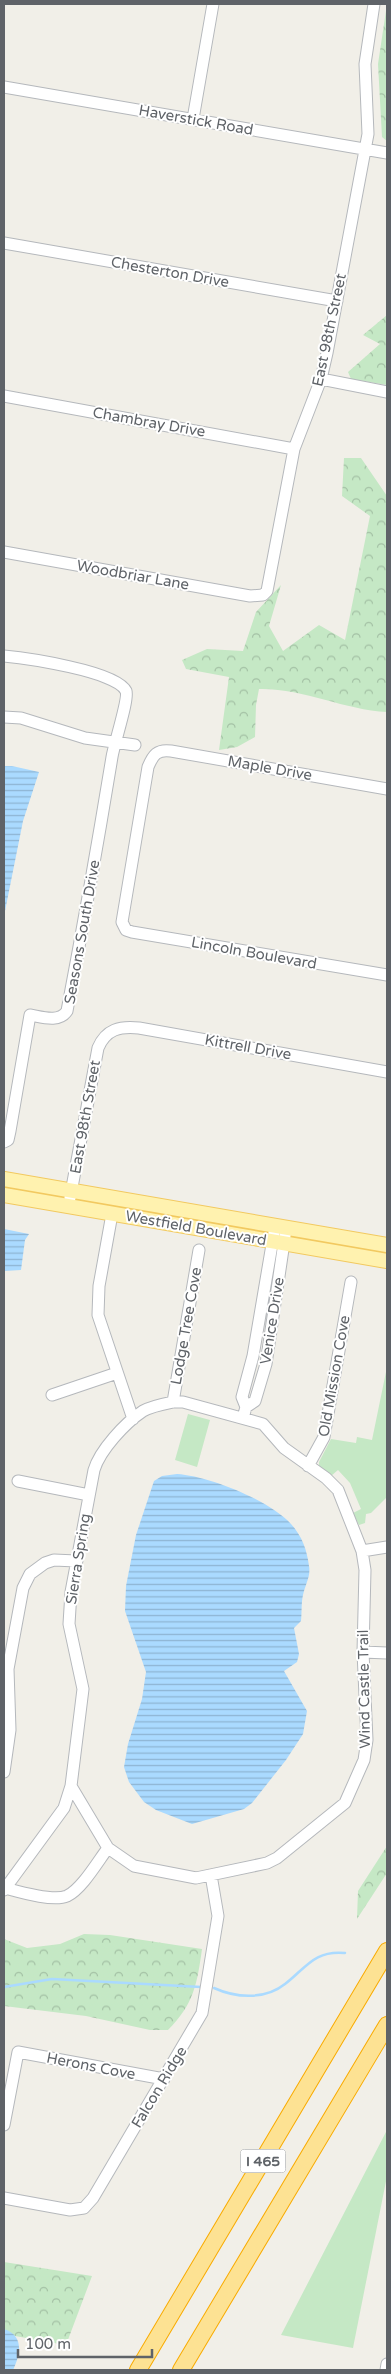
<svg xmlns="http://www.w3.org/2000/svg" width="391" height="2374" font-family="'Varela Round',sans-serif">
<style>
.forest{fill:url(#forest-crowns)}
.park{fill:#c5e8c5}
.water{fill:url(#water-rules)}
.lines{fill:none;stroke-linecap:round;stroke-linejoin:round}
.stream{stroke:#aadaff;stroke-width:2.5}
.minor-casing{stroke:#b5b8bc;stroke-width:13}
.major-casing{stroke:#f2c960;stroke-width:16}
.highway-casing{stroke:#f9ab00;stroke-width:18}
.minor{stroke:#fff;stroke-width:11}
.major{stroke:#fff2af;stroke-width:14}
.highway{stroke:#fde293;stroke-width:16}
.labels{text-anchor:middle;stroke-width:4;stroke-linejoin:round;paint-order:stroke}
.shield{fill:#fff;stroke:#8f9295;stroke-width:1}
.shield-label{font-size:14px;font-weight:bold;fill:#5f6368}
.street-label{font-size:15px;fill:#5f6368;stroke:#fff}
</style>
<defs>
<pattern id="forest-crowns" width="20" height="18" patternUnits="userSpaceOnUse" patternTransform="scale(1.25)"><rect width="20" height="18" fill="#c5e8c5"/><path d="M2 6a3 3 0 1 1 6 0M12 15a3 3 0 1 1 6 0" fill="none" stroke="#a3c0a4"/></pattern>
<pattern id="water-rules" width="6" height="5" patternUnits="userSpaceOnUse" patternTransform="scale(1.25)"><rect width="6" height="5" fill="#aadaff"/><path d="M0 2.5h6" fill="none" stroke="#8eb4d2"/></pattern>
</defs>
<rect width="100%" height="100%" fill="#f1efe8"/>
<!-- forest -->
<path class="forest" d="M 387,4 L 387,141 L 382,137 L 378,64 Z
M 387,315 L 387,385 L 351,379 L 348,372 L 380,344 L 363,335 Z
M 344,458 L 361,458 L 387,496 L 387,712 C 344,710 303,688 259,689 L 256,705 L 255,737 L 237,747 L 219,750 L 229,677 L 186,669 L 182,660 L 207,649 L 243,651 L 256,612 L 281,585 L 269,626 L 283,651 L 319,625 L 345,640 L 370,516 L 342,496 Z
M 387,1846 L 387,1873 L 357,1919 L 358,1891 Z
M 84,1934 L 110,1935 L 202,1949 C 197,1984 194,2004 168,2030 L 150,2030 L 86,2016 L 4,2006 L 4,1939 L 27,1948 L 60,1944 Z
M 4,2262 L 92,2276 L 66,2345 L 15,2336 L 4,2329 Z"/>
<!-- park -->
<path class="park" d="M 387,1367 L 387,1497 L 371,1513 L 366,1514 L 365,1523 L 359,1525 L 353,1513 L 361,1509 L 350,1483 L 338,1470 L 331,1476 L 319,1467 L 319,1462 L 331,1439 L 356,1443 L 357,1437 L 372,1440 Z
M 188,1414 L 210,1420 L 197,1467 L 175,1460 Z
M 387,2130 L 387,2176 L 353,2348 L 281,2335 Z"/>
<!-- water -->
<path class="water" d="M 4,766 L 12,766 L 39,772 L 23,821 L 4,916 Z
M 4,1229 L 29,1234 L 25,1240 L 21,1270 L 4,1271 Z
M 177,1474 C 209,1476 269,1500 291,1524 C 302,1536 307,1550 309,1566 C 311,1576 305,1585 303,1595 C 301,1604 302,1613 301,1621 L 294,1628 L 299,1654 L 297,1662 L 284,1671 L 307,1711 L 303,1734 L 286,1760 L 252,1803 L 244,1809 L 192,1824 L 156,1810 L 144,1802 L 129,1782 L 124,1767 L 128,1744 L 142,1699 L 146,1672 L 125,1611 L 126,1586 L 136,1535 L 154,1481 L 162,1476 Z
M 4,2329 C 25,2336 20,2355 13,2370 L 4,2370 Z"/>
<g class="lines">
<!-- stream -->
<path class="stream" d="M 4,1987 L 52,1979 L 201,1987
M 214,1988 C 236,1998 265,2000 285,1984 C 306,1968 314,1950 345,1953"/>
<defs>
<path id="minor" d="M 4,87 L 387,153
M 193,119 L 213,4
M 4,243 L 337,301
M 321,379 L 387,392
M 4,396 L 294,449
M 4,552 L 250,596 L 263,595 L 267,591 L 294,449 L 321,379 L 327,353 L 368,134 L 365,64 L 374,4
M 4,656 C 25,658 117,671 126,691 C 129,699 114,744 112,757 C 98,842 83,927 67,1011 C 59,1023 42,1017 30,1015 L 10,1131 L 8,1140 L 4,1142
M 4,717 L 21,718 L 85,738 L 135,745
M 387,789 L 171,751 C 157,749 153,755 148,767 L 122,922 L 126,930 L 132,932 L 387,975
M 70,1198 L 98,1048 C 106,1029 120,1026 139,1028 L 387,1072
M 112,1214 L 99,1286 L 98,1315 L 133,1419
M 52,1395 L 117,1373
M 173,1402 L 183,1402 L 263,1424 L 284,1448 L 326,1478 L 338,1490 L 362,1551 L 365,1570 L 363,1652 L 367,1740 L 364,1760 L 345,1803 L 277,1858 L 267,1863 L 196,1878 L 134,1866 L 108,1848 L 71,1786 L 83,1689 L 69,1624 L 71,1592 L 94,1470 C 100,1450 125,1423 143,1411 C 152,1406 163,1404 173,1402 Z
M 173,1402 L 199,1250
M 246,1407 L 242,1397 L 253,1356 L 275,1227
M 243,1418 L 246,1407 L 255,1401 L 266,1364 L 286,1229
M 308,1466 L 324,1437 L 351,1282
M 18,1481 L 89,1495
M 362,1551 L 387,1547
M 363,1652 L 387,1653
M 4,1772 L 10,1730 L 8,1669 L 23,1588 L 30,1574 L 45,1563 L 54,1560 L 76,1561
M 5,1888 C 20,1892 53,1902 67,1896 C 82,1889 98,1861 108,1848
M 4,1890 L 64,1808 L 71,1786
M 4,2125 L 18,2052 L 164,2079
M 4,2198 L 70,2210 L 84,2208 L 93,2198 L 202,2013 L 218,1916 L 211,1875
M 386,2370 L 387,2364"/>
<path id="major" d="M 4,1179 L 387,1245
M 4,1195 L 387,1261"/>
<path id="highway" d="M 138,2370 L 387,1951
M 181,2370 L 387,2025"/>
</defs>
<!-- minor casing -->
<use href="#minor" class="minor-casing"/>
<!-- major casing -->
<use href="#major" class="major-casing"/>
<!-- highway casing -->
<use href="#highway" class="highway-casing"/>
<!-- minor -->
<use href="#minor" class="minor"/>
<!-- major -->
<use href="#major" class="major"/>
<!-- highway -->
<use href="#highway" class="highway"/>
</g>
<g class="labels">
<!-- shield labels -->
<rect class="shield" x="240.5" y="2149.5" width="45" height="23" rx="4"/>
<g class="shield-label">
<text x="263" y="2166">I 465</text>
</g>
<!-- street labels -->
<g class="street-label">
<text transform="translate(196 120) rotate(10)" y="5">Haverstick Road</text>
<text transform="translate(170 272) rotate(10)" y="5">Chesterton Drive</text>
<text transform="translate(329 330) rotate(-78)" y="5">East 98th Street</text>
<text transform="translate(149 422) rotate(10)" y="5">Chambray Drive</text>
<text transform="translate(133 575) rotate(10)" y="5">Woodbriar Lane</text>
<text transform="translate(270 768) rotate(10)" y="5">Maple Drive</text>
<text transform="translate(82 932) rotate(-80)" y="5">Seasons South Drive</text>
<text transform="translate(254 953) rotate(10)" y="5">Lincoln Boulevard</text>
<text transform="translate(248 1047) rotate(10)" y="5">Kittrell Drive</text>
<text transform="translate(85 1117) rotate(-80)" y="5">East 98th Street</text>
<text transform="translate(196 1228) rotate(10)" y="5">Westfield Boulevard</text>
<text transform="translate(272 1321) rotate(-81)" y="5">Venice Drive</text>
<text transform="translate(186 1326) rotate(-80)" y="5">Lodge Tree Cove</text>
<text transform="translate(334 1376) rotate(-80)" y="5">Old Mission Cove</text>
<text transform="translate(78 1559) rotate(-81)" y="5">Sierra Spring</text>
<text transform="translate(364 1689) rotate(-91)" y="5">Wind Castle Trail</text>
<text transform="translate(91 2066) rotate(11)" y="5">Herons Cove</text>
<text transform="translate(159 2087) rotate(-59)" y="5">Falcon Ridge</text>
</g>
</g>
<!-- border -->
<rect width="391" height="2374" fill="none" stroke="#5f6368" stroke-width="10"/>
<!-- scale -->
<path d="M18 2349v8h134v-8" fill="none" stroke="#5f6368" stroke-width="2.5"/>
<text x="25" y="2349" font-size="15" fill="#5f6368" stroke="#ffffff" stroke-width="4" paint-order="stroke">100 m</text>
</svg>
